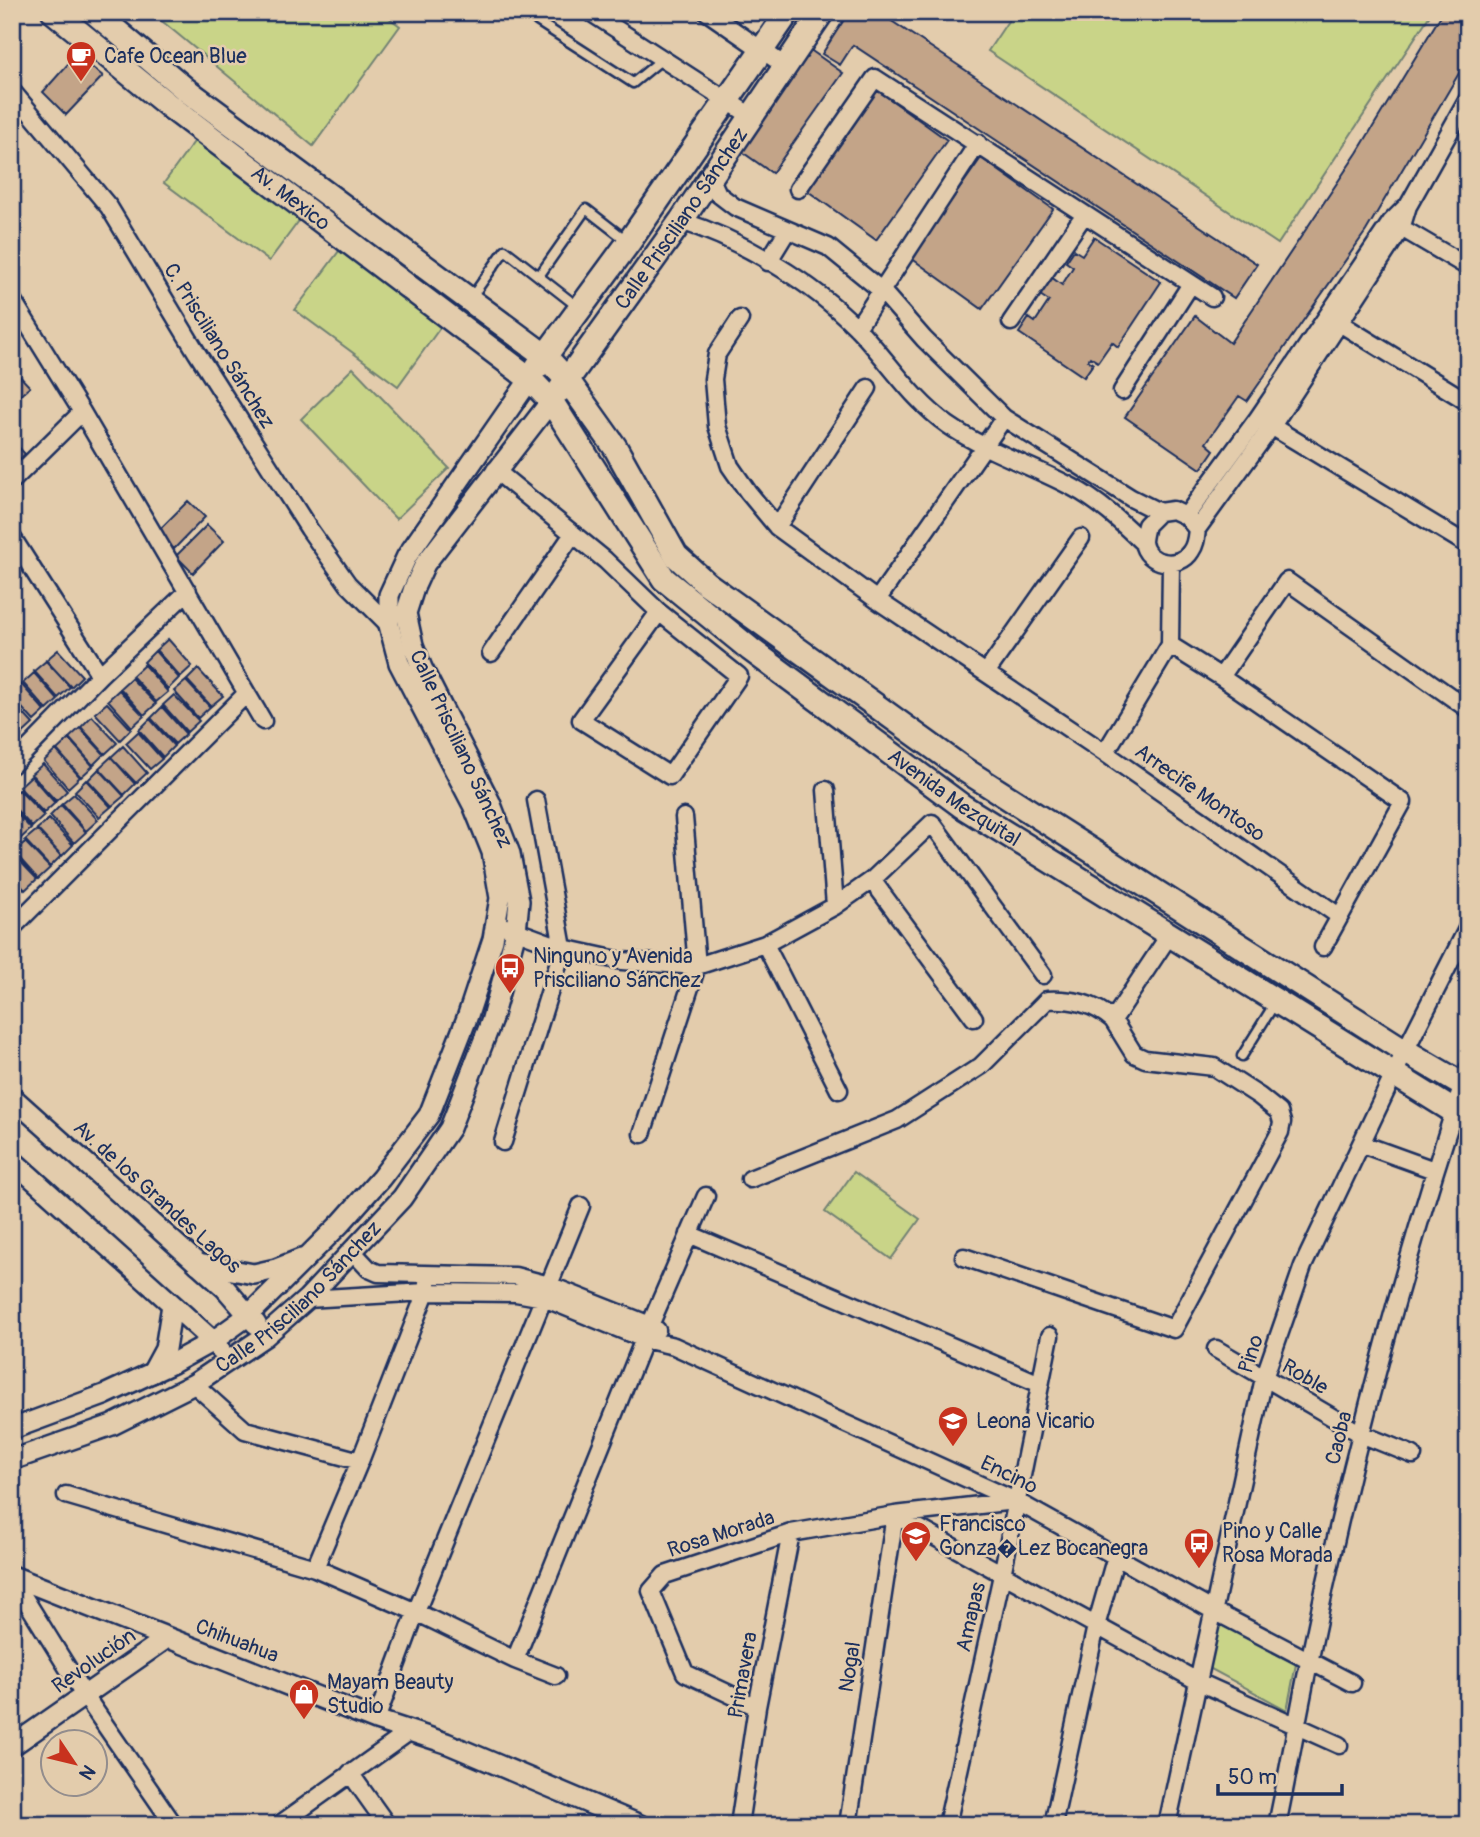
<svg xmlns="http://www.w3.org/2000/svg" width="1480" height="1837" font-family="Pangolin,sans-serif">
  <rect width="100%" height="100%" fill="#e3ccac"/>
  <filter id="ink" filterUnits="userSpaceOnUse"><feTurbulence type="fractalNoise" baseFrequency=".0143" numOctaves="2"/><feDisplacementMap in="SourceGraphic" scale="14" xChannelSelector="R" yChannelSelector="G"/><feConvolveMatrix kernelMatrix="1 2 1 2 8 2 1 2 1" color-interpolation-filters="sRGB"/></filter>
  <g filter="url(#ink)">
    <path fill="#c9d488" stroke="#728273" stroke-width="2" d="M151 12H381L400 26 313 146Z
      M1014 12H1432L1278 244 988 51Z
      M199 135 304 214 269 261 164 183Z
      M345 243 447 318 398 386 295 310Z
      M353 368 449 468 396 519 301 419Z
      M854 1172 920 1219 891 1259 825 1212Z
      M1216 1622 1296 1664 1287 1710 1209 1668Z"/>
    <path fill="#c3a488" stroke="#1b2f5e" stroke-width="2" d="M849 12H878L1257 264 1234 298 853 45 840 65 822 54Z
      M1443 12H1468V58L1366 231 1247 401 1239 396 1206 443 1214 450 1201 469 1125 417 1195 316 1230 343 1357 153Z
      M809 49 843 73 772 173 738 149Z
      M76 55 103 76 66 115 43 92Z
      M876 89 947 140 876 240 805 189Z
      M981 158 1053 209 982 309 911 258Z
      M1094 237 1161 282 1118 347 1112 342 1098 362 1090 357 1088 360 1093 364 1084 377 1019 333 1029 318 1035 322 1049 301 1040 295 1051 277 1062 285 1073 267 1066 262 1074 250 1082 255Z
      M12 368 30 387 18 397 12 391Z
      M12 440 25 454 14 465 12 463Z
      M188 501 205 517 174 549 157 532Z
      M207 525 224 541 193 573 176 556Z
      M168 639 192 666 180 677 156 650Z
      M58 650 82 676 71 687 46 660Z
      M155 651 179 678 168 689 144 662Z
      M46 661 70 687 58 698 34 671Z
      M144 665 168 692 156 702 132 676Z
      M198 669 223 696 211 706 187 680Z
      M34 673 58 700 47 710 23 683Z
      M131 678 156 704 144 715 120 688Z
      M186 681 210 707 198 718 174 691Z
      M21 684 45 711 34 721 12 697V692Z
      M119 690 144 716 132 727 108 700Z
      M174 695 199 721 187 732 163 705Z
      M12 701 33 724 21 735 12 725Z
      M107 703 131 729 120 740 95 713Z
      M162 707 186 734 175 744 151 718Z
      M92 716 117 743 105 754 81 727Z
      M150 719 174 746 163 757 139 730Z
      M80 728 104 754 93 765 69 738Z
      M138 732 162 759 150 769 126 743Z
      M69 739 93 766 81 777 57 750Z
      M123 746 147 773 136 783 111 757Z
      M56 750 80 777 68 788 44 761Z
      M111 757 135 784 124 795 99 768Z
      M43 764 67 791 56 801 31 774Z
      M99 769 124 796 112 806 88 780Z
      M31 776 55 803 44 813 19 787Z
      M86 780 111 807 99 817 75 791Z
      M19 790 44 816 32 827 12 805V796Z
      M74 794 98 820 86 831 62 804Z
      M61 805 86 832 74 843 50 816Z
      M12 808 31 829 20 839 12 831Z
      M49 819 73 845 62 856 37 829Z
      M37 830 61 856 50 867 25 840Z
      M25 842 50 868 38 879 14 852Z
      M12 853 37 879 25 890 12 876Z"/>
    <g fill="none" stroke-linecap="round" stroke-linejoin="round">
      <g stroke="#1b2f5e" stroke-width="13">
        <path id="service" d="M540 12 537 21 633 83 661 60
          M539 276 586 209 626 240
          M471 298 505 250 578 307
          M1242 1056 1275 1003"/>
      </g>
      <g stroke="#1b2f5e" stroke-width="21">
        <path id="minor" d="M590 12 751 116
          M707 12 785 66
          M12 91 109 207 197 353 309 529 348 584 389 625
          M710 177 718 194 735 207 828 247 882 291 924 339 1004 418 1131 498 1159 512 1173 510 1186 516 1197 529C1196 537 1196 544 1191 551 1180 570 1146 565 1143 542 1143 537 1145 530 1146 525L1159 512
          M798 189 875 78 1212 297
          M681 221C742 240 812 282 857 328 888 360 911 399 948 425 987 452 1031 465 1072 487 1099 501 1121 522 1143 543
          M1393 223 1468 267
          M768 262 787 231
          M12 299 82 412 263 721
          M740 319 717 354 713 379 717 426 730 466 748 492 777 527 877 600 1105 753 1339 916
          M1333 319 1468 402
          M1011 322 1084 215
          M857 328 978 143
          M1122 391 1191 284
          M1263 421 1468 545
          M495 470 605 560 659 612 739 676 670 776 581 720 659 612
          M12 481 82 412
          M1186 516 1258 418 1391 222 1406 207
          M777 527 868 388
          M1197 529 1272 426 1401 229 1408 206 1468 99
          M12 537 100 675
          M1171 564 1170 645 1221 677 1403 802 1323 947
          M877 600 1004 418
          M491 653 573 534
          M986 673 1081 538
          M1221 677 1287 581 1468 709
          M1105 753 1170 645
          M12 765 100 675 188 591
          M826 790 835 906
          M872 880 974 1018
          M506 927 563 948 622 961 697 966 765 944 835 906 872 880 932 823 1043 975
          M12 928 246 694
          M765 944 839 1090
          M642 1134 697 966 684 817
          M503 1142 563 948 536 800
          M1362 1144 1434 1170
          M750 1179 897 1120 981 1066 1047 1000C1072 999 1094 1003 1113 1020L1170 934
          M689 1234 1040 1384
          M353 1252 369 1269 378 1273 515 1276 549 1285 650 1325 657 1330
          M964 1257 1174 1329 1280 1132 1282 1122 1279 1112 1259 1096 1214 1067 1145 1059 1134 1054 1113 1020
          M307 1299 426 1292 516 1293 544 1298 644 1339 674 1346 1016 1501 1214 1611 1352 1683
          M1216 1349 1361 1434 1413 1455
          M194 1384 245 1430 360 1461
          M66 1495 315 1568 416 1612 515 1660 644 1339 706 1196
          M895 1515 1199 1682 1339 1745
          M315 1568 360 1461 426 1292 427 1283
          M12 1578 85 1696 174 1825
          M515 1660 556 1676
          M757 1707 685 1673 651 1591 665 1575 791 1533 895 1515 1014 1501
          M376 1720 416 1612 581 1206
          M350 1773 387 1825
          M279 1825 409 1732
          M739 1825 757 1707 791 1533
          M848 1825 895 1515
          M947 1825 1002 1575 1050 1336
          M1053 1825 1096 1626 1116 1556
          M1167 1825 1264 1378 1303 1266 1405 1051 1468 927
          M1277 1825C1289 1769 1298 1714 1310 1658 1350 1459 1404 1261 1468 1069"/>
      </g>
      <g stroke="#1b2f5e" stroke-width="24">
        <g id="tertiary">
          <path d="M12 1097 225 1288 256 1324"/>
          <path d="M12 1160 213 1341 220 1350"/>
          <path d="M198 1264 254 1274 276 1269 301 1259"/>
          <path d="M152 1373 165 1349 172 1305"/>
          <path d="M12 1429 104 1395 173 1363 213 1341 249 1315 341 1223 381 1178 429 1115 467 1018 493 939 500 898 492 852 473 805 399 663 389 625V595L407 556 530 379"/>
          <path id="s1" d="M12 1460 112 1425 194 1384 265 1336 307 1299 402 1198 450 1128 491 1022 516 931 519 901 510 854 490 802 422 668 413 645 406 613 414 588 425 564 551 401"/>
          <path d="M12 1576 376 1720 446 1743 640 1825"/>
          <path d="M12 1746 167 1638"/>
        </g>
      </g>
      <g stroke="#1b2f5e" stroke-width="28">
        <g id="secondary">
          <path id="s2" d="M54 12 168 105 530 379 551 401 664 579 750 649 962 806 1468 1120"/>
          <path d="M94 12 185 89 544 355 568 381 615 447 676 556 706 583 965 770 1405 1051 1468 1088"/>
          <path d="M537 367 629 242 788 12"/>
          <path id="s3" d="M560 390 681 221 822 12"/>
        </g>
      </g>
      <use href="#service" stroke="#e3ccac" stroke-width="8"/>
      <use href="#minor" stroke="#e3ccac" stroke-width="16"/>
      <use href="#tertiary" stroke="#e3ccac" stroke-width="19"/>
      <use href="#secondary" stroke="#e3ccac" stroke-width="23"/>
    </g>
  </g>
  <defs>
    <g id="cafe-pin" transform="scale(1.575)"><path d="M0 17L-7.5 6A9.5 9.5 0 1 1 7.5 6Z" fill="#c8321e" stroke="#e3ccac"/><path d="M-5.5-4.5H6V0H3Q3 3.5 0 3.5H-2.5Q-5.5 3.5-5.5 0ZM3-3.2v2h1.7v-2ZM-6 4.5H4V6H-6Z" fill="#fff"/></g>
    <g id="bus-pin" transform="scale(1.575)"><path d="M0 17L-7.5 6A9.5 9.5 0 1 1 7.5 6Z" fill="#c8321e" stroke="#e3ccac"/><path d="M-5-6H5V4H4V6H2V4H-2V6H-4V4H-5ZM-3.5-4V0h7V-4ZM-3.5 1.2v1.5H-2V1.2ZM2 1.2v1.5H3.5V1.2Z" fill="#fff"/></g>
    <g id="school-pin" transform="scale(1.575)"><path d="M0 17L-7.5 6A9.5 9.5 0 1 1 7.5 6Z" fill="#c8321e" stroke="#e3ccac"/><path d="M0-5L7-2L0 1L-7-2ZM-4 1L0 2.5L4 1V4Q0 6-4 4Z" fill="#fff"/></g>
    <g id="shop-pin" transform="scale(1.575)"><path d="M0 17L-7.5 6A9.5 9.5 0 1 1 7.5 6Z" fill="#c8321e" stroke="#e3ccac"/><path d="M-5-2.5h2.3a2.7 3.5 0 0 1 5.4 0H5L5.5 6h-11ZM-1.5-2.5h3a1.5 2.3 0 0 0-3 0Z" fill="#fff"/></g>
  </defs>
  <g fill-rule="evenodd">
    <use href="#cafe-pin" x="81" y="56"/>
    <use href="#bus-pin" x="510" y="968"/>
    <use href="#school-pin" x="953" y="1421"/>
    <use href="#school-pin" x="916" y="1536"/>
    <use href="#bus-pin" x="1199" y="1543"/>
    <use href="#shop-pin" x="304" y="1694"/>
  </g>
  <g text-anchor="middle" dominant-baseline="central" stroke-width="5" stroke-linejoin="round" paint-order="stroke">
    <g font-size="21" fill="#1b2f5e" stroke="#e3ccac" text-anchor="start">
      <text x="104" y="56">Cafe Ocean Blue</text>
      <text x="533" y="956">Ninguno y Avenida<tspan x="533" dy="24">Prisciliano Sánchez</tspan></text>
      <text x="976" y="1421">Leona Vicario</text>
      <text x="939" y="1524">Francisco<tspan x="939" dy="24">Gonza�Lez Bocanegra</tspan></text>
      <text x="1222" y="1531">Pino y Calle<tspan x="1222" dy="24">Rosa Morada</tspan></text>
      <text x="327" y="1682">Mayam Beauty<tspan x="327" dy="24">Studio</tspan></text>
    </g>
    <g font-size="21" fill="#1b2f5e" stroke="#e3ccac">
      <text stroke="none"><textPath href="#s2" startOffset="301">Av. Mexico</textPath></text>
      <text stroke="none"><textPath href="#s3" startOffset="210">Calle Prisciliano Sánchez</textPath></text>
      <text transform="translate(219 346) rotate(58)">C. Prisciliano Sánchez</text>
      <text transform="translate(461 749) rotate(65)">Calle Prisciliano Sánchez</text>
      <text transform="translate(1200 793) rotate(35)">Arrecife Montoso</text>
      <text stroke="none"><textPath href="#s2" startOffset="1206">Avenida Mezquital</textPath></text>
      <text transform="translate(157 1197) rotate(42)">Av. de los Grandes Lagos</text>
      <text stroke="none"><textPath href="#s1" startOffset="334">Calle Prisciliano Sánchez</textPath></text>
      <text transform="translate(1251 1354) rotate(-72)">Pino</text>
      <text transform="translate(1305 1377) rotate(30)">Roble</text>
      <text transform="translate(1339 1438) rotate(-76)">Caoba</text>
      <text transform="translate(1009 1475) rotate(26)">Encino</text>
      <text transform="translate(721 1534) rotate(-18)">Rosa Morada</text>
      <text transform="translate(971 1617) rotate(-77)">Amapas</text>
      <text transform="translate(237 1641) rotate(21)">Chihuahua</text>
      <text transform="translate(94 1661) rotate(-35)">Revolución</text>
      <text transform="translate(850 1667) rotate(-81)">Nogal</text>
      <text transform="translate(743 1675) rotate(-80)">Primavera</text>
    </g>
  </g>
  <rect width="1480" height="1837" fill="none" stroke="#e3ccac" stroke-width="42"/>
  <rect x="21" y="21" width="1438" height="1795" fill="none" stroke="#1b2f5e" stroke-width="2.5" filter="url(#ink)"/>
  <g transform="translate(74 1763) rotate(125)"><circle r="33" fill="#e3ccac" stroke="#938d8d" stroke-width="2"/>
  <path d="M0-5L12 26L0 18L-12 26Z" fill="#c8321e"/>
  <text y="-10" font-size="19" font-weight="bold" text-anchor="middle" fill="#1b2f5e">N</text>
  </g>
  <path d="M1218 1784v10h124v-10" fill="none" stroke="#1b2f5e" stroke-width="3.5"/>
  <text x="1228" y="1784" font-size="21" fill="#1b2f5e" stroke="#e3ccac" stroke-width="5" paint-order="stroke">50 m</text>
</svg>
